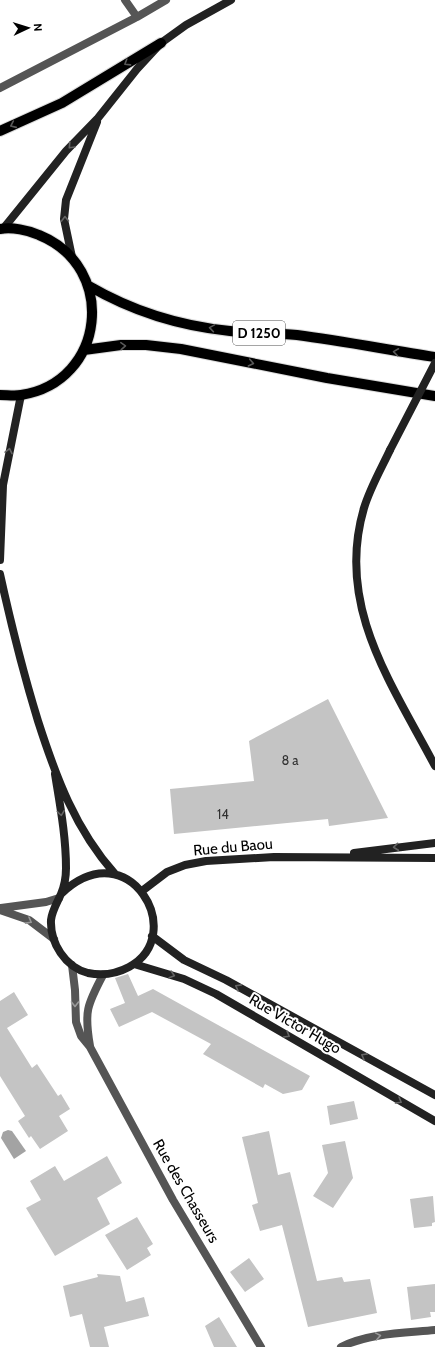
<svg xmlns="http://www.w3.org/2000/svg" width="435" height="1347" font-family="Cabin,sans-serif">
  <rect width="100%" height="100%" fill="#fff"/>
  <path fill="#a3a3a3" d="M8 1130 12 1131 26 1151 14 1159 1 1138 3 1132Z"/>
  <path fill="#c4c4c4" d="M328 699 388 818 329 826 328 819 174 834 170 789 254 781 249 741Z
    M128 974 138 996 153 989 310 1076 302 1090 283 1094 265 1084 263 1088 203 1054 211 1044 152 1012 119 1027 110 1009 125 1003 115 978Z
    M14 992 28 1015 7 1028 32 1068 37 1064 58 1096 61 1094 70 1109 59 1116 68 1131 40 1149 31 1136 29 1138 18 1121 25 1116 0 1076V1001Z
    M354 1101 358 1119 330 1125 327 1106Z
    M269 1131 278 1175 290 1172 317 1281 342 1277 344 1282 370 1279 377 1313 308 1327 282 1225 260 1231 252 1205 258 1203 242 1137Z
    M345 1141 353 1178 333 1208 313 1196 328 1173 322 1145Z
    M107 1156 122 1183 97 1198 110 1224 55 1256 26 1208 41 1200 30 1181 55 1166 64 1181Z
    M433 1196 435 1222 432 1223V1226L414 1228 410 1199Z
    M137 1217 153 1244 147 1248 151 1255 127 1270 105 1235Z
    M249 1258 264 1279 245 1292 230 1272Z
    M97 1274 120 1276 126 1302 144 1297 149 1316 104 1327 109 1347H90L82 1314 70 1317 63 1286 98 1277Z
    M435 1284V1312H430L431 1317 411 1320 407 1287Z
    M219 1317 237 1347H214L205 1326Z"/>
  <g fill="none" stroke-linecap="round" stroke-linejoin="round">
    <g stroke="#dbdbdb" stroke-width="12">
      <path id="primary" d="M0 131 62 103 161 43
        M0 229C12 227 28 230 39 235 118 267 106 382 21 395 15 396 7 395 0 395
        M89 286C132 311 180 326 230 331 252 333 275 333 297 335 343 341 389 350 435 357
        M84 350 121 345H146L181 349 327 378 435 396"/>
    </g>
    <path stroke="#555" stroke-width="8" d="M125 0 137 17
      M0 88 137 17 166 0
      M1 908 46 902 59 898
      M0 910 29 920 54 939
      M72 965 75 990 76 1022 81 1036 90 1047 173 1200 261 1347
      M90 1046C84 1012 87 1005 103 975
      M341 1347C369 1333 404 1333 435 1330"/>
    <path stroke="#222" stroke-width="8" d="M3 229 66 151 98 118 137 69 161 43 186 25 231 0
      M72 257 64 219 66 200 97 122
      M390 450C381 469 370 488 364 508 335 606 392 684 435 766
      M0 560 3 485 21 395
      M0 574C11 624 23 672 38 721 56 777 75 829 115 874
      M55 774C60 805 66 836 66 868 66 876 64 887 61 894 57 903 52 911 51 920 50 943 65 967 88 973 103 976 116 974 129 967 189 935 129 830 62 893
      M354 853 435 843
      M142 891 167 872 185 865 206 861 274 857 435 858
      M152 936 184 960 226 980 435 1095
      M134 964 184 979 216 994 435 1121"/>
    <use href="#primary" stroke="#000" stroke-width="10"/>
    <path stroke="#222" stroke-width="8" d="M390 450 435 363"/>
  </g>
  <defs><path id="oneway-chevron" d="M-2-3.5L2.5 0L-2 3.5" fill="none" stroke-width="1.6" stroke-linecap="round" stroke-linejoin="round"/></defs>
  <g stroke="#595959">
    <use href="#oneway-chevron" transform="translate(127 63) rotate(148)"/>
    <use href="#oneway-chevron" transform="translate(13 125) rotate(156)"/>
    <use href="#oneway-chevron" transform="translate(212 328) rotate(-171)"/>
    <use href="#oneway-chevron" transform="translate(123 346) rotate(-3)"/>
    <use href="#oneway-chevron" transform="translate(396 352) rotate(-172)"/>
    <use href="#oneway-chevron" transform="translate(251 363) rotate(12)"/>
  </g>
  <g stroke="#646464">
    <use href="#oneway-chevron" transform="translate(71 146) rotate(133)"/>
    <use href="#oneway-chevron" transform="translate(65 219) rotate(-91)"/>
    <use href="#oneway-chevron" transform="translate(9 451) rotate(-78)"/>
    <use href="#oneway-chevron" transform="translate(61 813) rotate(82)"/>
    <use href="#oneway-chevron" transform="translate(396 847) rotate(174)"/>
    <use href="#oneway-chevron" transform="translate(172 975) rotate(16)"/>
    <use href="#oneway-chevron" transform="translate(238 987) rotate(-152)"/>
    <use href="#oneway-chevron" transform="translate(287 1035) rotate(30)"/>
    <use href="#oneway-chevron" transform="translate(364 1056) rotate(-151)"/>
    <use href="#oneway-chevron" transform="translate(399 1101) rotate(30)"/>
  </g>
  <g stroke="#999">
    <use href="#oneway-chevron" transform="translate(29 921) rotate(29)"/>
    <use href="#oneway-chevron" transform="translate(75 1004) rotate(90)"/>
    <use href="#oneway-chevron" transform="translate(378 1336) rotate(-10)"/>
  </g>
  <g text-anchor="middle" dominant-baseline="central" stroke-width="4" stroke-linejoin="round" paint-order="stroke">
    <g font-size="13" fill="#313131">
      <text x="290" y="760">8 a</text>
      <text x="223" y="814">14</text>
    </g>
    <rect fill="#fff" stroke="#4c4c4c" stroke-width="1" x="233" y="321" width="52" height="24" rx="3"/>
    <g font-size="14" font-weight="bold" fill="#000">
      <text x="259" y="333">D 1250</text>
    </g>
    <g font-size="15" fill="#000" stroke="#fff">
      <text transform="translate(233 847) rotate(-5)">Rue du Baou</text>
      <text transform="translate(295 1024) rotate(30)">Rue Victor Hugo</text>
      <text transform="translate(186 1191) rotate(60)">Rue des Chasseurs</text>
    </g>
  </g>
  <g transform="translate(28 28) rotate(86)" stroke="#ffffff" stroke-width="3" paint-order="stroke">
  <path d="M0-3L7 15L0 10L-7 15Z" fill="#000000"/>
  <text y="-6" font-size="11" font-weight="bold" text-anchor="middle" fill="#000000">N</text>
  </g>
</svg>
